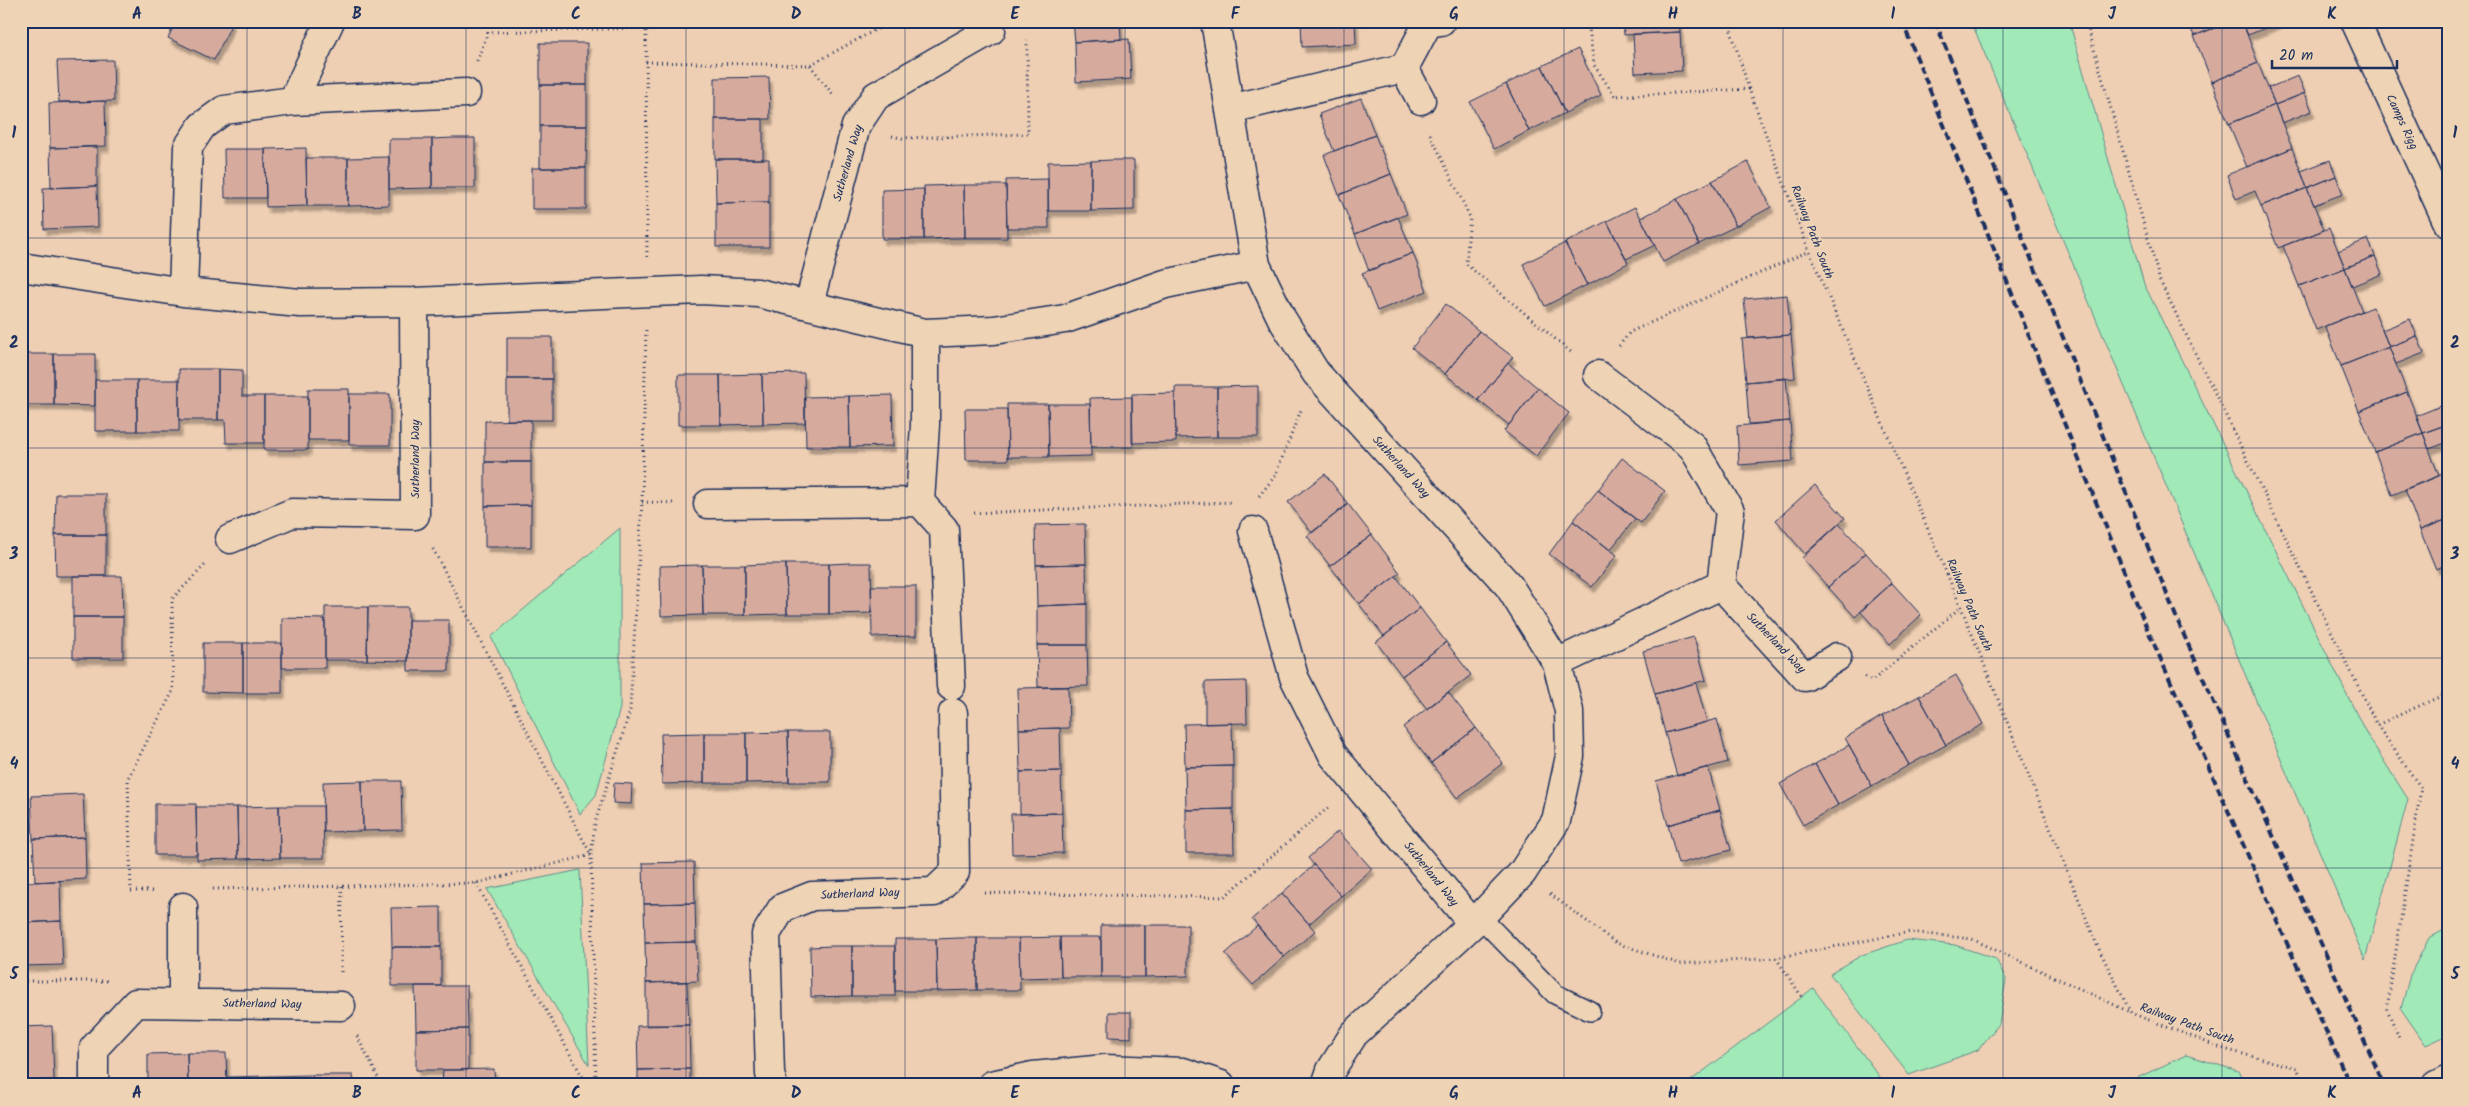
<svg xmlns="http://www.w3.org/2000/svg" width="2469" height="1106" font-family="Kalam,sans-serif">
  <defs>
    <filter id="shadow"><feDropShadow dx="3" dy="5.5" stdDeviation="1" flood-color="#0004"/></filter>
  </defs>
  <rect width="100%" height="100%" fill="#efcfb3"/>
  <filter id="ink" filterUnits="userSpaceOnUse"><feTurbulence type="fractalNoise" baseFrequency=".02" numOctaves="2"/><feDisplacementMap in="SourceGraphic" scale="10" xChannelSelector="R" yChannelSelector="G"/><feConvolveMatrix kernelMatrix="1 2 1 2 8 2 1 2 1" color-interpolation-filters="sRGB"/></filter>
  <g filter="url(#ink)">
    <path fill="#a1e9b7" stroke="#5e8c8a" d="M1971 21H2069L2144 284 2366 733 2408 799 2365 960Z
      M620 528V708L596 795 580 814 491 637Z
      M580 870 589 1065 487 889Z
      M2448 928V1035L2426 1045 2401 1009 2410 975 2429 938Z
      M1907 940 1955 945 1996 959 2006 979 1999 1024 1978 1050 1909 1075 1830 974 1862 955Z
      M1813 988 1886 1085H1685L1802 997Z
      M2186 1055 2238 1071 2247 1085H2122Z"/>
    <path fill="#d6ab9e" stroke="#1b2f5e" filter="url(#shadow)" d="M176 21H228L232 23 214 60 168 38Z
      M1073 21H1120L1121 39 1075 42Z
      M1301 21H1355L1356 44 1302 47Z
      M1623 21H1679L1680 32 1624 35Z
      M2188 21H2232L2194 36Z
      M2232 21H2242L2258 63 2212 82 2194 36Z
      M2242 21H2278V23L2248 35Z
      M1680 32 1682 71 1635 73 1633 34Z
      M1129 39 1131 79 1076 82 1075 42Z
      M540 43H587V85H540Z
      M1578 49 1601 95 1565 113 1542 66Z
      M113 60 114 101 59 102 57 61Z
      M2258 63 2275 105 2229 124 2212 82Z
      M1542 66 1565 113 1529 131 1506 84Z
      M2298 76 2305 93 2275 105 2268 88Z
      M769 77 770 119H715V78Z
      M1506 84 1529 131 1494 149 1470 102Z
      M540 85H587V126H540Z
      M2305 93 2312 111 2282 123 2275 105Z
      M1361 98 1375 135 1334 151 1319 114Z
      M105 101 106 146 50 148 49 103Z
      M2275 105 2292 148 2247 167 2229 124Z
      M715 119H763V159H715Z
      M540 126H587L586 168H540Z
      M1375 135 1391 174 1339 195 1324 155Z
      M453 138H475V188H432V139Z
      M389 139H432V188L389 189Z
      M97 147V186L51 188 50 148Z
      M306 148 307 206 266 207 265 149Z
      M2292 148 2307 188 2261 206 2255 191 2236 199 2227 175Z
      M224 149H265L266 198H225Z
      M389 157V205L348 206V158Z
      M306 158H348V206H307Z
      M715 159H769V202L716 203Z
      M1112 160H1134V210L1091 211V161Z
      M2330 160 2336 176 2307 188 2301 171Z
      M1091 161V211H1048V162Z
      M1748 162 1771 207 1736 226 1712 181Z
      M532 168H586V209H532Z
      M1391 174 1407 214 1355 234 1339 195Z
      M2336 176 2343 194 2314 205 2307 188Z
      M1048 179 1049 228H1007L1006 180Z
      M1712 181 1736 226 1699 244 1677 199Z
      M964 185 965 238 924 239V186Z
      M964 185H1006L1007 238H965Z
      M97 186 98 227 44 229 43 188Z
      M2307 188 2324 230 2278 248 2261 206Z
      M924 189V239H882V190Z
      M1677 199 1699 244 1663 262 1641 218Z
      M769 202V247H716V203Z
      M1635 207 1655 245 1626 259 1607 221Z
      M1398 217 1413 253 1369 271 1355 234Z
      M1607 221 1628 263 1587 285 1565 243Z
      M2329 228 2345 268 2299 286 2283 246Z
      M2368 239 2375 256 2345 268 2338 251Z
      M1565 243 1587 285 1545 306 1523 264Z
      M1413 253 1427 291 1377 311 1362 273Z
      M2375 256 2382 274 2352 286 2345 268Z
      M2345 268 2362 311 2316 330 2299 286Z
      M1787 295 1791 335 1748 338 1744 299Z
      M1446 304 1479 331 1445 374 1412 348Z
      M2373 307 2389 347 2341 366 2325 326Z
      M2410 319 2417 336 2389 347 2382 330Z
      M1479 331 1513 357 1478 400 1445 374Z
      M1791 335 1795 378 1746 382 1742 339Z
      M2417 336 2424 353 2396 364 2389 347Z
      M507 337H552V379H507Z
      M2389 347 2407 392 2359 411 2341 366Z
      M21 354H54V405H21Z
      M54 354H95V406L54 405Z
      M1508 363 1538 388 1509 425 1478 400Z
      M179 369H218V420H179Z
      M218 369 242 370V396H264V443H226L225 420H218Z
      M804 373 805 423 763 424 762 374Z
      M762 374 763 424 721 425 720 375Z
      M678 375H720L721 425H678Z
      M1786 378 1790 421 1749 424 1746 382Z
      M507 379H552V420H507Z
      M95 380H137V431H95Z
      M137 380H179V431H137Z
      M1258 386V437H1217V387Z
      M1175 387H1217V437L1176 438Z
      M1538 388 1569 413 1536 456 1504 431Z
      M308 389H349V440H308Z
      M2407 392 2423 433 2375 452 2359 411Z
      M1175 393 1176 442 1132 443V394Z
      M349 394H390V445H349Z
      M892 395 893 446 850 447 849 396Z
      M264 396H308V450H264Z
      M849 396 850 447H806L805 397Z
      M1132 397 1133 447H1091L1090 398Z
      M2448 403V424L2423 433 2416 416Z
      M1007 404H1048L1049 457H1008Z
      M1048 404H1090L1091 456 1049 457Z
      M965 409H1007L1008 460H966Z
      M531 420V462H485V421Z
      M1790 421 1793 461 1739 465 1737 426Z
      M2448 424V442L2429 449 2423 433Z
      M2423 433 2439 476 2392 495 2375 452Z
      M1622 458 1665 491 1641 523 1598 490Z
      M485 462H531V505L485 506Z
      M2448 472V519L2420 530 2405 489Z
      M1325 474 1348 504 1312 533 1288 502Z
      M1815 485 1845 518 1805 554 1776 520Z
      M1598 490 1635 519 1610 550 1573 521Z
      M56 494H106V535H55Z
      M1348 504 1372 535 1330 566 1307 536Z
      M531 505V547H485V506Z
      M2448 519V564L2436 569 2420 530Z
      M1573 521 1617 555 1592 587 1549 554Z
      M1085 524 1086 564 1036 565 1035 525Z
      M1839 524 1866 553 1828 587 1802 558Z
      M55 535H106V576H56Z
      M1372 535 1400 573 1359 604 1330 566Z
      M1866 553 1892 583 1855 617 1828 587Z
      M849 563H871L872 613 829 614V564Z
      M766 564H786L787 614 745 615V565Z
      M786 564H829V614H787Z
      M1086 564 1087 604 1037 606 1036 565Z
      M702 565 703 615 661 616 660 566Z
      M702 565H745V615H703Z
      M73 576H122L123 617H73Z
      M1396 576 1420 608 1384 636 1359 604Z
      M1892 583 1921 615 1890 644 1860 611Z
      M871 586H916V636L872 637Z
      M1087 604V645H1037V606Z
      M325 607H368L367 660H325Z
      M368 607H408V661L367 660Z
      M1420 608 1446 642 1402 676 1376 642Z
      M73 617H123V658H73Z
      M282 618 325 619V668H282Z
      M408 620H449V671H408Z
      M1694 637 1706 680 1655 694 1643 651Z
      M1446 642 1471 675 1427 709 1402 676Z
      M203 643H243V693L203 692Z
      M243 643H282V693H243Z
      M1037 645H1087L1088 686 1038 687Z
      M1956 675 1983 724 1946 745 1919 696Z
      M1246 681 1247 723 1205 724V682Z
      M1696 683 1707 722 1665 733 1655 694Z
      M1068 687 1069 728 1019 729 1018 688Z
      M1448 692 1476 728 1431 763 1403 727Z
      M1919 696 1946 745 1909 765 1882 716Z
      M1882 716 1909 765 1872 786 1845 738Z
      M1717 719 1728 762 1677 776 1665 733Z
      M1232 723 1233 766 1185 767 1184 724Z
      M1060 728 1061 771 1020 772 1019 729Z
      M1476 728 1503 763 1457 798 1431 763Z
      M788 732 789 782 746 783V733Z
      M788 732H830V782H789Z
      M704 733V783L662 784 661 734Z
      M704 733H746V783H704Z
      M1849 745 1872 786 1838 805 1815 764Z
      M1815 764 1838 805 1803 825 1780 784Z
      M1233 766V809L1186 810 1185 767Z
      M1708 767 1720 810 1668 825 1656 781Z
      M1061 771 1062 813 1020 814V772Z
      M362 781 363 831 324 832 323 782Z
      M362 781H401L402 830 363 831Z
      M614 783 632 784 631 804 613 803Z
      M83 794 85 837 33 839 31 796Z
      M155 804H196L197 855H155Z
      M279 806 280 858 238 859 237 807Z
      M279 806H323L324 858H280Z
      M196 807H237L238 859 197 860Z
      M1233 809 1234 853H1186V810Z
      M1720 810 1731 850 1678 864 1668 825Z
      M1062 813 1063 853 1012 854 1011 814Z
      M1338 831 1372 869 1341 896 1308 858Z
      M85 837 86 879 35 882 33 839Z
      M694 862 695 903 644 904 643 863Z
      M1314 865 1341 896 1309 924 1282 893Z
      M60 881 61 921 21 923V882Z
      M1282 893 1315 931 1284 957 1252 919Z
      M695 903 696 942 645 943 644 904Z
      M441 907V947H392L391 908Z
      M61 921 63 965 21 966V923Z
      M1101 925H1145V977H1101Z
      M1145 925H1188V976L1145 977Z
      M1257 926 1284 957 1253 985 1225 954Z
      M1060 937H1101V977H1061Z
      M1060 937 1061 977 1020 978 1019 938Z
      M959 938H977V990L937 991 936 939Z
      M977 938H1019L1020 990H977Z
      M895 939H936L937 991H895Z
      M696 942 698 981 646 983 645 943Z
      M832 946H852V996L811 997 810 947Z
      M852 946H895V996H852Z
      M392 947H441V986H392Z
      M687 982 689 1025H646V983Z
      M415 986H467L468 1029 416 1030Z
      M1109 1012H1131V1038L1109 1037Z
      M689 1025 690 1069 638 1070 637 1026Z
      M52 1026 54 1080 21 1081V1027Z
      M468 1029V1070H416V1030Z
      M187 1053 188 1085H148V1054Z
      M187 1053H226L227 1085H188Z
      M494 1069 495 1085H442L443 1070Z
      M690 1069V1085H638V1070Z
      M312 1075 313 1085H270V1076Z
      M312 1075H353L354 1085H313Z
      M270 1076V1085H227V1077Z"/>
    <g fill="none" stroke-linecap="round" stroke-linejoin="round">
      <g stroke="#1b2f5e" stroke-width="22">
        <path id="lane" d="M1480 917 1555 994 1590 1011"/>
      </g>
      <g stroke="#1b2f5e" stroke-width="31">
        <path id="street" d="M1215 21 1256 265 1282 319 1316 373 1509 586 1557 663 1569 711 1570 756 1556 821 1522 873 1480 917 1354 1034 1331 1070 1326 1085
          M2355 21 2448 223
          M1404 68 1421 100
          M293 101 466 93
          M1230 109 1404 68 1428 23 1441 21
          M21 267 183 292 300 303 414 302 701 290 758 293 925 333 994 330 1065 319 1165 284 1256 265
          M183 292 188 147 202 126 224 110 293 101 330 21
          M809 304 856 126 876 96 991 30
          M925 333V425L920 502 944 529 951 686
          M1598 375 1692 446 1730 511 1721 585 1805 677 1837 657
          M708 504 920 502
          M1253 531 1294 677 1333 755 1472 923
          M230 539 292 513 415 515 414 302
          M1557 663 1721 585
          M183 1002V907
          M94 1085V1048L136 1003 341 1006
          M773 1085 770 1074 766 934 782 908 812 896 934 892 955 872 953 713
          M992 1085 1033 1076 1105 1069 1183 1072 1221 1085"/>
      </g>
      <g stroke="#1b2f5e" stroke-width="31">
        <path id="secondary" d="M2436 1085 2448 1079"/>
      </g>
      <path stroke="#1b2f5e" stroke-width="3" stroke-dasharray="1 4" stroke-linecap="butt" d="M646 21 647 258
        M1588 21 1594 65 1615 96 1749 89
        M1728 21 1749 89 1809 251 1961 607 2097 945 2131 1013 2224 1049 2297 1068 2305 1085
        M2086 21 2160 281 2377 725 2448 693
        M477 61 488 32 646 28
        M646 62 810 65 892 21
        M810 65 834 96
        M1430 134 1470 217 1466 264 1572 353
        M892 136 902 138 1028 134 1027 40
        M1619 346 1630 332 1809 251
        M1259 496 1275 476 1301 410
        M642 502 674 503
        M974 513 1233 502
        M1865 677 1872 681 1961 607
        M2377 725 2421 788 2387 1009 2400 1040
        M476 883 587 1085
        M213 889 476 883 591 855 432 547
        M152 891H131L128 778 173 691 172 599 205 565
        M985 893 1224 897 1330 806
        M1550 894 1616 943 1680 964 1776 958 1910 932 1972 939 2130 1012
        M1776 958 1802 997
        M341 972 342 885
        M21 981H108
        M357 1036 382 1085
        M596 1085 591 855 595 823 630 711 642 502 646 329"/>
      <use href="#lane" stroke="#eed3b5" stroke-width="19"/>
      <use href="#street" stroke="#eed3b5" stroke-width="28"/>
      <use href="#secondary" stroke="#eed3b5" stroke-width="28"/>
      <path stroke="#1b2f5e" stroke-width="4" stroke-dasharray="8 4" stroke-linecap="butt" d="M1902 21 2146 626 2350 1085
        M1935 21 2179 624 2384 1085"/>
    </g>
  </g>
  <path fill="none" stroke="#1b2f5e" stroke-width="1" stroke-opacity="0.55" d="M247 21V1085M466 21V1085M686 21V1085M905 21V1085M1125 21V1085M1344 21V1085M1564 21V1085M1783 21V1085M2003 21V1085M2222 21V1085M21 238H2448M21 448H2448M21 658H2448M21 868H2448"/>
  <g text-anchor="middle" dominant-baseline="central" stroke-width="4" stroke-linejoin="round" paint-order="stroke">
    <g font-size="12" fill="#1b2f5e" stroke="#eed3b5">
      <text transform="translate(2402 122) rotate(65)">Camps Rigg</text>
      <text transform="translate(848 163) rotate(-74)">Sutherland Way</text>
      <text transform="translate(1812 232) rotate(69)">Railway Path South</text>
      <text transform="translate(415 459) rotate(-90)">Sutherland Way</text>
      <text transform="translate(1401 467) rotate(48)">Sutherland Way</text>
      <text transform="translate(1969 605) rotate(67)">Railway Path South</text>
      <text transform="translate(1776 643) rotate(46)">Sutherland Way</text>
      <text transform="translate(1431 874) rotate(51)">Sutherland Way</text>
      <text transform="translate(860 894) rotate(-2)">Sutherland Way</text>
      <text transform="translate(262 1004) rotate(1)">Sutherland Way</text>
      <text transform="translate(2187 1024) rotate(20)">Railway Path South</text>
    </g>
  </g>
  <rect width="2469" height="1106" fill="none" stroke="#eed3b5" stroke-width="55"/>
  <path d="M2272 60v8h125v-8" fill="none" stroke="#1b2f5e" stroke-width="2.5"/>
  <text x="2279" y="60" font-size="15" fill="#1b2f5e" stroke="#eed3b5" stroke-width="4" paint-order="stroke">20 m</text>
  <rect x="28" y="28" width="2414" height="1050" fill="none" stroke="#1b2f5e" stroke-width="2"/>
  <g font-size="16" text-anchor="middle" font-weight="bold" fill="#1b2f5e">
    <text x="137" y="19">A</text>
    <text x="357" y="19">B</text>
    <text x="576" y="19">C</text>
    <text x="796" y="19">D</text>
    <text x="1015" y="19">E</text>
    <text x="1235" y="19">F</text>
    <text x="1454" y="19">G</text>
    <text x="1673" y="19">H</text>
    <text x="1893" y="19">I</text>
    <text x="2112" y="19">J</text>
    <text x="2332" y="19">K</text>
    <text x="14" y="138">1</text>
    <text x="2455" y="138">1</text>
    <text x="14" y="348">2</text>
    <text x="2455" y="348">2</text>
    <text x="14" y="559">3</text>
    <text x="2455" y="559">3</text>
    <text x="14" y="769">4</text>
    <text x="2455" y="769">4</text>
    <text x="14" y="979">5</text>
    <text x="2455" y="979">5</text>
    <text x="137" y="1098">A</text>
    <text x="357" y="1098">B</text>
    <text x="576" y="1098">C</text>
    <text x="796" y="1098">D</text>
    <text x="1015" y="1098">E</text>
    <text x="1235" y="1098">F</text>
    <text x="1454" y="1098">G</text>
    <text x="1673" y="1098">H</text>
    <text x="1893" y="1098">I</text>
    <text x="2112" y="1098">J</text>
    <text x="2332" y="1098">K</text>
  </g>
</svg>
